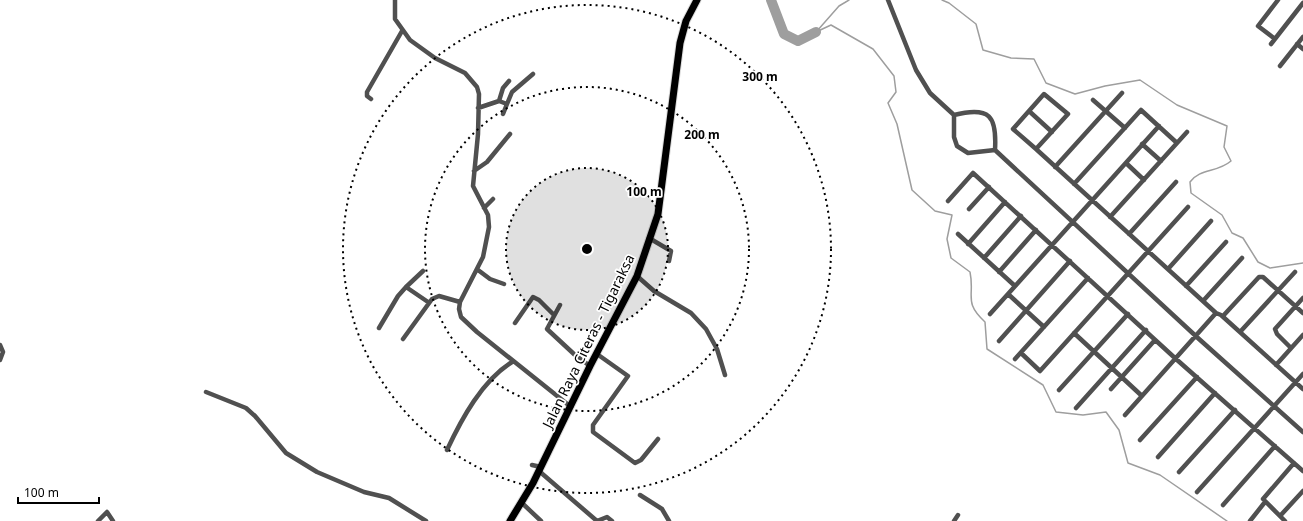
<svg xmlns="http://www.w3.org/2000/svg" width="1303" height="521" font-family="'Noto Sans',sans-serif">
  <rect width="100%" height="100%" fill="#fff"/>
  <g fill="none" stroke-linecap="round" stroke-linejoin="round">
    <path stroke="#9e9e9e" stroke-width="1.5" d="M942 0 949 3 976 24 983 50 1011 58 1034 59 1046 83 1075 94 1105 86 1140 80 1177 105 1227 126 1224 147 1231 161C1217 173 1200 168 1190 182L1191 193 1222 215 1232 233 1243 238 1258 262 1270 268 1303 263
      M817 31 839 6 849 0
      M816 32 831 25 873 49 894 76 896 92 888 103 897 124 912 190 935 211 952 215 947 239 951 258 970 272C975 296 963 302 985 322L987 349 1043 385 1056 412 1083 415 1106 412 1119 430 1128 463 1160 475 1227 521"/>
    <path stroke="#9e9e9e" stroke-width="10" d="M771 0 784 34 798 41 816 32"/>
    <g stroke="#dbdbdb" stroke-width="9">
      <path id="primary" d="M510 521 533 483 590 366 637 276 658 214 680 43 686 21 697 0"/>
    </g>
    <path stroke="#505050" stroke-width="4.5" d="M395 0V19L410 40 435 58 465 73 477 87 479 94 478 134 473 186 488 215 489 227 483 257 460 302 459 309 461 317 477 332 571 407
      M888 0 916 70 930 93 954 115V137L957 146 968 153 995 150 1199 339 1303 432
      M1275 39 1258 26 1278 0
      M1271 44 1303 3
      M1297 44 1303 49
      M1280 66 1303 37
      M371 99 367 96V92L402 31
      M1093 100 1125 128
      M499 101 507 104 512 92 533 74
      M478 108 499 101 503 88 509 81
      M1029 111 1052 132
      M503 114 507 104
      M954 115C990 106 997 116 995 150
      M1142 144 1161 161
      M1036 149 1068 114 1044 94 1013 129 1036 149 1216 313
      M1126 163 1144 180
      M1055 167 1122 93
      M474 171 487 162 510 134
      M1074 184 1141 110 1177 143
      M948 201 973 173 1176 359 1303 471
      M484 208 493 199
      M969 209 989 187
      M1110 217 1187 132
      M958 234 1015 286
      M1129 234 1176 182
      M649 238 671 251 669 261
      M968 244 1005 202
      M984 258 1021 216
      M1168 269 1211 221
      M478 270 490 279 504 284
      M999 272 1036 230
      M637 276 654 291 691 313 706 329 717 349 725 375
      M1186 286 1226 242
      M406 287 423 271
      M1008 294 1044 327
      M1203 301 1242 258
      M560 305 547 329 575 355 590 366
      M990 314 1159 126
      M1223 316 1259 277H1263L1303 313
      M515 323 533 297 539 300 554 315
      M379 328 398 296 406 287 428 302
      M1240 332 1295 272
      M1074 333 1142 396
      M403 339 432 299 439 296 460 302
      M999 341 1070 261
      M0 345 3 352 0 360
      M1291 348 1277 334 1275 329 1303 298
      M1021 353 1040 371 1188 207
      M597 354 628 376 593 425V432L635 463 641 460 658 439
      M1015 359 1088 278
      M1276 365 1303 335
      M1111 389 1155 340
      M1059 390 1128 314
      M206 392 246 408 255 416 286 453 317 472 364 492 389 498 426 521
      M1076 408 1146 330
      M1125 415 1216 313 1221 315 1303 389
      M1140 440 1197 377
      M447 450C462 418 482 381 512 362
      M1158 457 1215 393
      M532 465 541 467
      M539 471 597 521 607 517 612 521
      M1179 472 1235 410
      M1197 492 1303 374
      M640 495 662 509 669 521
      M522 503 541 521
      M1223 505 1275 446
      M1280 516 1303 491
      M98 521 107 512 113 521
      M954 521 958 515
      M1250 521 1265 502
      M1285 521 1263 499 1294 463"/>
    <use href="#primary" stroke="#000" stroke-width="7"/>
  </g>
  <circle cx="587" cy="249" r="81" fill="#000" fill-opacity=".12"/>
  <g fill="none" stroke="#000" stroke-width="2" stroke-dasharray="2 4">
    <circle cx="587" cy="249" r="81"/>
    <circle cx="587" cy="249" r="162"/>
    <circle cx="587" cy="249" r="244"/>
  </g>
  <g text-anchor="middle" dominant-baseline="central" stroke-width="3.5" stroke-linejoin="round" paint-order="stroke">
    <g font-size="14" fill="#000" stroke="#fff">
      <text transform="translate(588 341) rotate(-64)">Jalan Raya Citeras - Tigaraksa</text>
    </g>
  </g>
  <circle cx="587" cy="249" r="6" fill="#000" stroke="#fff" stroke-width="2"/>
  <g font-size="12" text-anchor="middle" font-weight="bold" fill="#000" stroke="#fff" stroke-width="3.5" stroke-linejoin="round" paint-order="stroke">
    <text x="760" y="81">300 m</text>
    <text x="702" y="139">200 m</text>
    <text x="644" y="196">100 m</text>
  </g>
  <path d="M18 497v6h81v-6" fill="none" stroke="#000000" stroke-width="2"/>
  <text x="24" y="497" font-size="12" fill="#000000" stroke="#ffffff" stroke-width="3" paint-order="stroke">100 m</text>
</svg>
